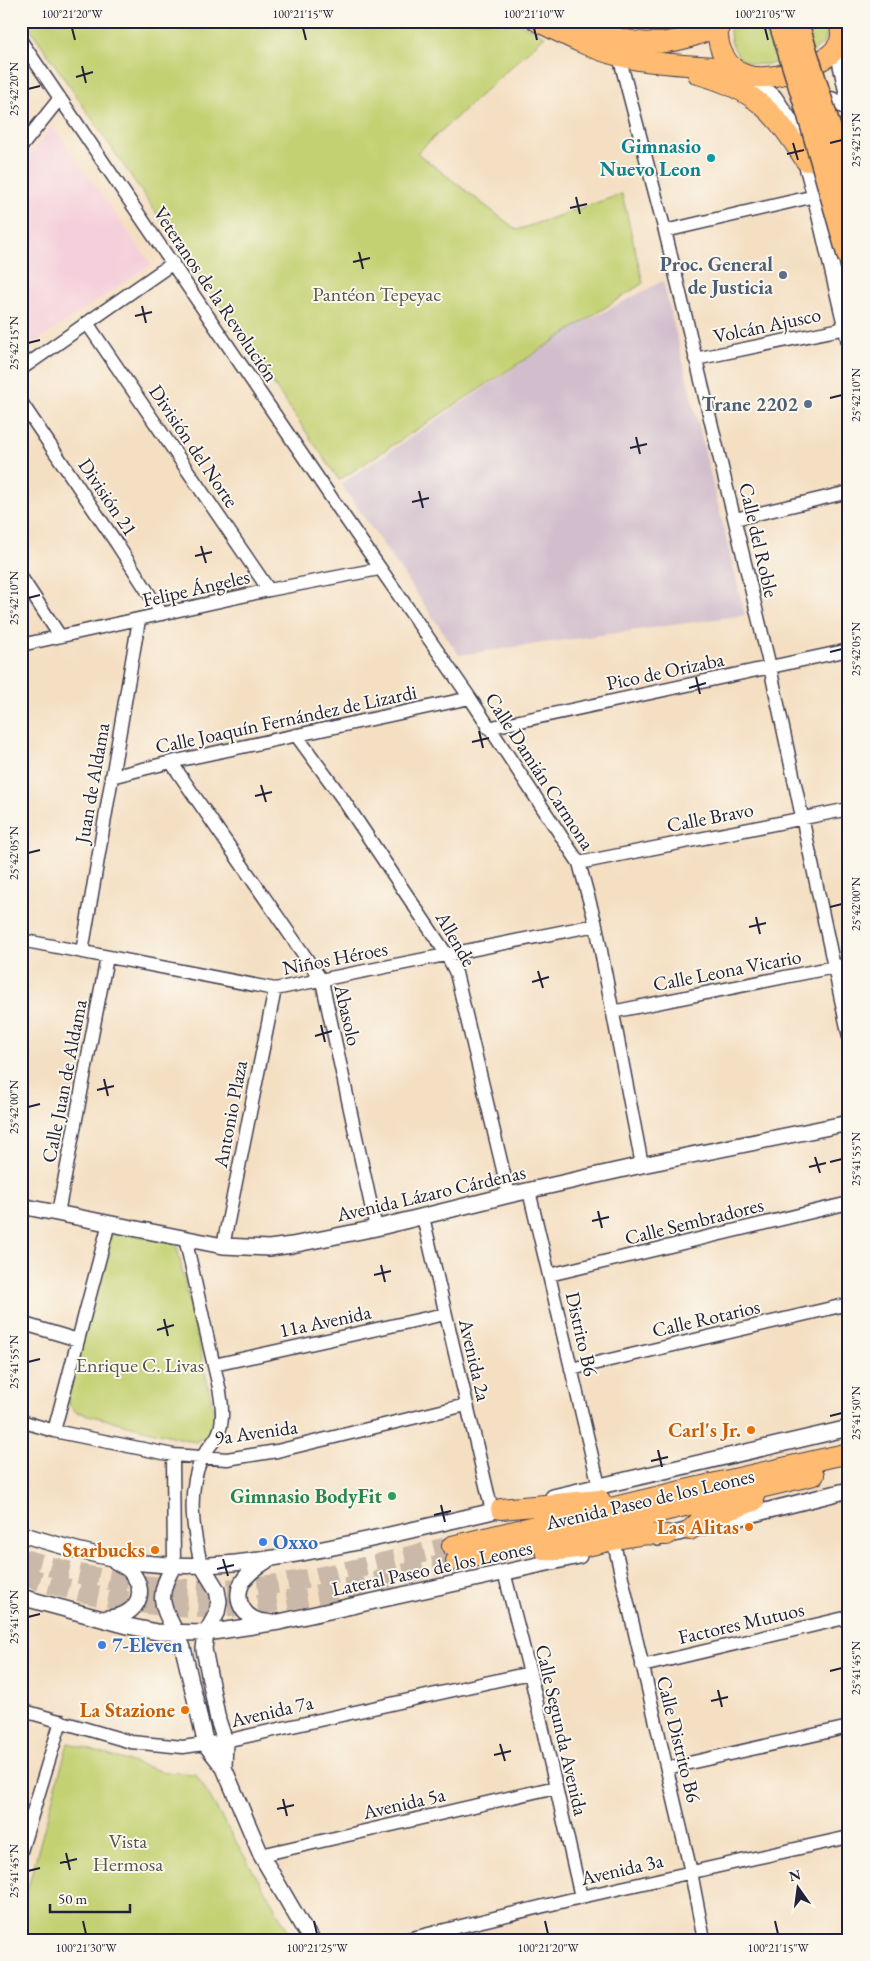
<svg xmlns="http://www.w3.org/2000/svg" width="870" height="1961" font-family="'EB Garamond',serif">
  <rect width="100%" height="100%" fill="#fbf7ec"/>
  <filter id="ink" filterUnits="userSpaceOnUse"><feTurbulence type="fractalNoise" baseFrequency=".02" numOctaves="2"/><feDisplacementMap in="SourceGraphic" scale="10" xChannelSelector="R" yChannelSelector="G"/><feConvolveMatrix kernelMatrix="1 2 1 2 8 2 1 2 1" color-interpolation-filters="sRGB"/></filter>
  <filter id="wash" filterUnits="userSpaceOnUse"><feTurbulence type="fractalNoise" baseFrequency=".0096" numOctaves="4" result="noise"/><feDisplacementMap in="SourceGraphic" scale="20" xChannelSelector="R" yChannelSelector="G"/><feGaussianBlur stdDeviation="1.12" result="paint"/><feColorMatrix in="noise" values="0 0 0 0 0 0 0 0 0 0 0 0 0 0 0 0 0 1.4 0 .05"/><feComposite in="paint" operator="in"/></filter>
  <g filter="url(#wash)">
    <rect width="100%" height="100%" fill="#f4dfc3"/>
    <path fill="#f5cfdb" d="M52 126 151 264 21 352V166Z"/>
    <path fill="#d1bdcc" d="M663 281 745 615 459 655 341 484 575 327Z"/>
    <path fill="#c4d173" stroke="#737a57" d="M25 21H514L545 36 417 153 517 230 622 194 643 283 339 480Z
      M601 21H692L674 32 660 35 620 30Z
      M732 21H826V39C824 42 821 46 818 48 804 59 764 69 747 62 739 59 735 51 732 44 730 37 729 29 732 21Z
      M117 1232 172 1243 177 1247 216 1421 213 1433 195 1442 76 1412 69 1405 67 1395 111 1235Z
      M68 1743 164 1772 196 1774 294 1940H44L21 1934V1912Z"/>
  </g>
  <g filter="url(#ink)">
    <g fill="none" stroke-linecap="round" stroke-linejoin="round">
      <path stroke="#cab9a8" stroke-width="20" stroke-dasharray="20 10" stroke-linecap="butt" d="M21 1558C95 1581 175 1595 252 1587 320 1580 387 1561 452 1546
        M21 1575C78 1593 136 1606 196 1608 279 1610 374 1580 456 1561"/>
      <g stroke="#423e4f" stroke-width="15">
        <path id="minor" d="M21 41 339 509 470 698 579 863 596 925 642 1165
          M619 56 665 231 770 667 849 1037
          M21 147 60 98
          M665 231 815 196
          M87 323 269 590
          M695 359 846 328
          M21 369 173 263
          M21 402 117 544 162 614
          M735 519 849 492
          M21 577 60 636
          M21 645 269 590 379 569
          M488 728 849 650
          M296 735 342 798 447 955 456 973 509 1195
          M171 762 322 981 376 1228
          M111 777 171 762 470 698
          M579 863 849 809
          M21 940 275 989 596 925
          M82 952 139 620
          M612 1012 849 964
          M529 1191 599 1486
          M58 1213 107 957
          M423 1217 492 1511
          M185 1238C194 1276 202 1314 211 1353 215 1372 223 1396 222 1416 221 1441 209 1442 201 1460 187 1492 193 1531 201 1564
          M223 1246 275 989
          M549 1275 849 1203
          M21 1323 78 1340
          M214 1365 445 1314
          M571 1369 849 1304
          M21 1421 54 1431 173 1455 227 1459 277 1451 466 1405
          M54 1431 109 1223
          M173 1455 174 1565
          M615 1548 691 1872 704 1940
          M504 1572 530 1673 581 1897
          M642 1666 849 1617
          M21 1710 131 1742 183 1747 225 1741 530 1673
          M667 1768 849 1727
          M21 1851 61 1721
          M261 1855 556 1787
          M404 1940 581 1897 849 1837"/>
      </g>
      <g stroke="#423e4f" stroke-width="18">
        <path id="tertiary" d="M837 47 849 102
          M749 76 774 97 791 122 799 137 815 196 849 340
          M812 102C827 95 837 100 849 110
          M21 1206 223 1246 269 1248 292 1245 376 1228 509 1195 642 1165 849 1123
          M553 1497 849 1428
          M21 1534C61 1546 101 1558 143 1563 203 1570 264 1561 323 1549 386 1537 449 1521 511 1507
          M658 1538 849 1490
          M266 1561C257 1567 247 1573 242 1583 232 1602 247 1622 267 1622
          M201 1564 217 1590 219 1601 217 1613 206 1633 204 1649 218 1720 225 1741 224 1768
          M174 1565C150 1605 169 1612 183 1648L206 1745 224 1768 261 1855 304 1929 312 1940
          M21 1597 128 1626 157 1632 206 1633 279 1622 579 1556
          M107 1618C133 1618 151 1595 131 1572 127 1567 120 1564 115 1561"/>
      </g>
      <g stroke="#423e4f" stroke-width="22">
        <path id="primary" d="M537 21C563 34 591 49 619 56 657 65 696 65 735 69
          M569 21C623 44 664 54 719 25
          M720 21C713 43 726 71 749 76 772 81 823 67 837 47 843 39 841 30 839 21
          M698 74C756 90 774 111 806 161
          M501 1509 600 1500
          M690 1530 702 1519 754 1501
          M452 1546 681 1491 849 1453
          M545 1550C586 1553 623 1530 667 1535
          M456 1561 814 1475"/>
      </g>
      <use href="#minor" stroke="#fff" stroke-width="12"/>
      <use href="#tertiary" stroke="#fff" stroke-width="15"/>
      <use href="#primary" stroke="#ffbb71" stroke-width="20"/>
      <g stroke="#423e4f" stroke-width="24" stroke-linecap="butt">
        <path id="trunk-bridge" d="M779 21 808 114 849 259
          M797 21 849 189"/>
      </g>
      <use href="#trunk-bridge" stroke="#ffbb71" stroke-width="21"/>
    </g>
  </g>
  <path fill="none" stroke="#22223b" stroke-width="2" d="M72 28 75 40M303 28 306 40M534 28 537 40M765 28 768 40M82 66 86 83M76 77 93 72M28 89 40 86M793 143 798 160M830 143 842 140M787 154 804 150M576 197 580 214M570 208 587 204M359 252 363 269M353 262 370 258M142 306 146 323M135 316 152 312M28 343 40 340M830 398 842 395M636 437 640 454M630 448 647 444M419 491 423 508M412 502 429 498M201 546 206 563M195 556 212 552M28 598 40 595M830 652 842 649M696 677 700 694M689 688 706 683M479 731 483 748M472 742 489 738M261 785 266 802M255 796 272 792M28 853 40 850M830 907 842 904M756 917 760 934M749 927 766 923M538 971 543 988M532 982 549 977M321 1025 325 1042M315 1036 332 1031M104 1079 108 1096M97 1090 114 1086M28 1107 40 1104M815 1157 820 1173M830 1162 842 1159M809 1167 826 1163M598 1211 602 1228M592 1221 609 1217M381 1265 385 1282M374 1275 391 1271M164 1319 168 1336M157 1330 174 1325M28 1362 40 1359M830 1416 842 1413M658 1450 662 1467M651 1461 668 1457M441 1505 445 1522M434 1515 451 1511M223 1559 228 1576M217 1569 234 1565M28 1617 40 1614M830 1671 842 1668M718 1690 722 1707M711 1701 728 1697M500 1744 505 1761M494 1755 511 1751M283 1799 287 1816M277 1809 294 1805M66 1853 70 1870M60 1863 77 1859M28 1871 40 1868M83 1921 86 1934M314 1921 317 1934M545 1921 548 1934M775 1921 778 1934"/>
  <circle fill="#0f9aa8" stroke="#fbf7ec" stroke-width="2" cx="711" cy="158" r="5"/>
  <g fill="#5c6f8a" stroke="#fbf7ec" stroke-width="2">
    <circle cx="783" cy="275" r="5"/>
    <circle cx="808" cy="404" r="5"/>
  </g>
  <g fill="#e8710a" stroke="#fbf7ec" stroke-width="2">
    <circle cx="751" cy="1430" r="5"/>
    <circle cx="749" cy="1527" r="5"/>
    <circle cx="155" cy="1550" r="5"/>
    <circle cx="185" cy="1710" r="5"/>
  </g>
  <circle fill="#2e9e5b" stroke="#fbf7ec" stroke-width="2" cx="392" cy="1496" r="5"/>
  <g fill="#3f7fe0" stroke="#fbf7ec" stroke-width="2">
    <circle cx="263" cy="1542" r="5"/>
    <circle cx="102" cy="1645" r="5"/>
  </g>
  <g text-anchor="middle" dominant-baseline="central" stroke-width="4" stroke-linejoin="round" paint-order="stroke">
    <g font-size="20" font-weight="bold" fill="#0d838f" stroke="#fbf7ec" text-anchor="end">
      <text x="701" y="146">Gimnasio<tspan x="701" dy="23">Nuevo Leon</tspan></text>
    </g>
    <g font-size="20" font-weight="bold" fill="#4e5e75" stroke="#fbf7ec" text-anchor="end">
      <text x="773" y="264">Proc. General<tspan x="773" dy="23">de Justicia</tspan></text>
      <text x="798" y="404">Trane 2202</text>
    </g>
    <g font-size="20" fill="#22223b" stroke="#fbf7ec">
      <text transform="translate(216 294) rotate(56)">Veteranos de la Revolución</text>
      <text transform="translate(767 325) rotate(-12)">Volcán Ajusco</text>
      <text transform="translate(194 446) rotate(56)">División del Norte</text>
      <text transform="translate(108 497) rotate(56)">División 21</text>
      <text transform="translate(759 540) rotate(77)">Calle del Roble</text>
      <text transform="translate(196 588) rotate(-13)">Felipe Ángeles</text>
      <text transform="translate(665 671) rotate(-12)">Pico de Orizaba</text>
      <text transform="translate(286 719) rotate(-12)">Calle Joaquín Fernández de Lizardi</text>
      <text transform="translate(540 771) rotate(57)">Calle Damián Carmona</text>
      <text transform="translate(92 783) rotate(-80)">Juan de Aldama</text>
      <text transform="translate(710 817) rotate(-11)">Calle Bravo</text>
      <text transform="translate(456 939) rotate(60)">Allende</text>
      <text transform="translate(335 958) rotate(-11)">Niños Héroes</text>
      <text transform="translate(727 970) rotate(-11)">Calle Leona Vicario</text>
      <text transform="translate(348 1015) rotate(77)">Abasolo</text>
      <text transform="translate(64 1081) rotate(-79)">Calle Juan de Aldama</text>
      <text transform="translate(230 1114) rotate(-79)">Antonio Plaza</text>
      <text transform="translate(431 1193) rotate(-13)">Avenida Lázaro Cárdenas</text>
      <text transform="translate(694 1221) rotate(-14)">Calle Sembradores</text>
      <text transform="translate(706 1318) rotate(-13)">Calle Rotarios</text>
      <text transform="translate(325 1321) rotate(-12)">11a Avenida</text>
      <text transform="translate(582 1334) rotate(77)">Distrito B6</text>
      <text transform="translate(475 1360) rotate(77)">Avenida 2a</text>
      <text transform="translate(256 1432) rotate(-8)">9a Avenida</text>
      <text transform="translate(650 1499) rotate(-13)">Avenida Paseo de los Leones</text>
      <text transform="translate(432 1568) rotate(-12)">Lateral Paseo de los Leones</text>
      <text transform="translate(741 1623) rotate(-13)">Factores Mutuos</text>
      <text transform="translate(272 1711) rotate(-13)">Avenida 7a</text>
      <text transform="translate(562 1730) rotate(77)">Calle Segunda Avenida</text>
      <text transform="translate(679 1739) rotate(76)">Calle Distrito B6</text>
      <text transform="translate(404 1803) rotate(-13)">Avenida 5a</text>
      <text transform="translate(622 1869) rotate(-13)">Avenida 3a</text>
    </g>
    <g font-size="20" fill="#53574c" stroke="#fbf7ec">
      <text x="377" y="294">Pantéon Tepeyac</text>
      <text x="140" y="1365">Enrique C. Livas</text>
      <text x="128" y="1841">Vista<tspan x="128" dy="23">Hermosa</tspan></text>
    </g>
    <g font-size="20" font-weight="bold" fill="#c56008" stroke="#fbf7ec" text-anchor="end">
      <text x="741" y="1430">Carl's Jr.</text>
      <text x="739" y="1527">Las Alitas</text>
      <text x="145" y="1550">Starbucks</text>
      <text x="175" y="1710">La Stazione</text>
    </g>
    <g font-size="20" font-weight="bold" fill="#27864d" stroke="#fbf7ec" text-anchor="end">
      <text x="382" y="1496">Gimnasio BodyFit</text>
    </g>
    <g font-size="20" font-weight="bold" fill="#366cbe" stroke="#fbf7ec" text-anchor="start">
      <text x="273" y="1542">Oxxo</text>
      <text x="112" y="1645">7-Eleven</text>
    </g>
  </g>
  <rect width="870" height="1961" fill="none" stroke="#fbf7ec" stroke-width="55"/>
  <g transform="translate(798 1888) rotate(346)" stroke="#fbf7ec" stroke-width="4" paint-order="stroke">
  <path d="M0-4L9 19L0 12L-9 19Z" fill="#22223b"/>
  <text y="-8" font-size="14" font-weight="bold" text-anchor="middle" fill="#22223b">N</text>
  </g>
  <path d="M50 1904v8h80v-8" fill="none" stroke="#22223b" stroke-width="2.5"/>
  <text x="58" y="1904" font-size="15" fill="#22223b" stroke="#fbf7ec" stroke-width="4" paint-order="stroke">50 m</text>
  <rect x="28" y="28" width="814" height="1906" fill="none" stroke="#22223b" stroke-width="2"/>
  <g font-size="12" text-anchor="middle" fill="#22223b">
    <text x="72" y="18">100°21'20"W</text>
    <text x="303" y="18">100°21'15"W</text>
    <text x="534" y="18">100°21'10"W</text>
    <text x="765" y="18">100°21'05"W</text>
    <text transform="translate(14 89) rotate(-90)" y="4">25°42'20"N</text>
    <text transform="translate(856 140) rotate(-90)" y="4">25°42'15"N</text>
    <text transform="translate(14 343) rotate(-90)" y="4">25°42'15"N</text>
    <text transform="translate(856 395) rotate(-90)" y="4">25°42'10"N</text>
    <text transform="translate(14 598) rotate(-90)" y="4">25°42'10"N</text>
    <text transform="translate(856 649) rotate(-90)" y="4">25°42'05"N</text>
    <text transform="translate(14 853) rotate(-90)" y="4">25°42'05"N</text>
    <text transform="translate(856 904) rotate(-90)" y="4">25°42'00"N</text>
    <text transform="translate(14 1107) rotate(-90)" y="4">25°42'00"N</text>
    <text transform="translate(856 1159) rotate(-90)" y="4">25°41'55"N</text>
    <text transform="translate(14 1362) rotate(-90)" y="4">25°41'55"N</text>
    <text transform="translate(856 1413) rotate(-90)" y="4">25°41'50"N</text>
    <text transform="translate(14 1617) rotate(-90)" y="4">25°41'50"N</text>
    <text transform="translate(856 1668) rotate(-90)" y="4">25°41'45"N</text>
    <text transform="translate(14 1871) rotate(-90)" y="4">25°41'45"N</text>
    <text x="86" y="1952">100°21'30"W</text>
    <text x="317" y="1952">100°21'25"W</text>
    <text x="548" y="1952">100°21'20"W</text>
    <text x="778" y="1952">100°21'15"W</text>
  </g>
</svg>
